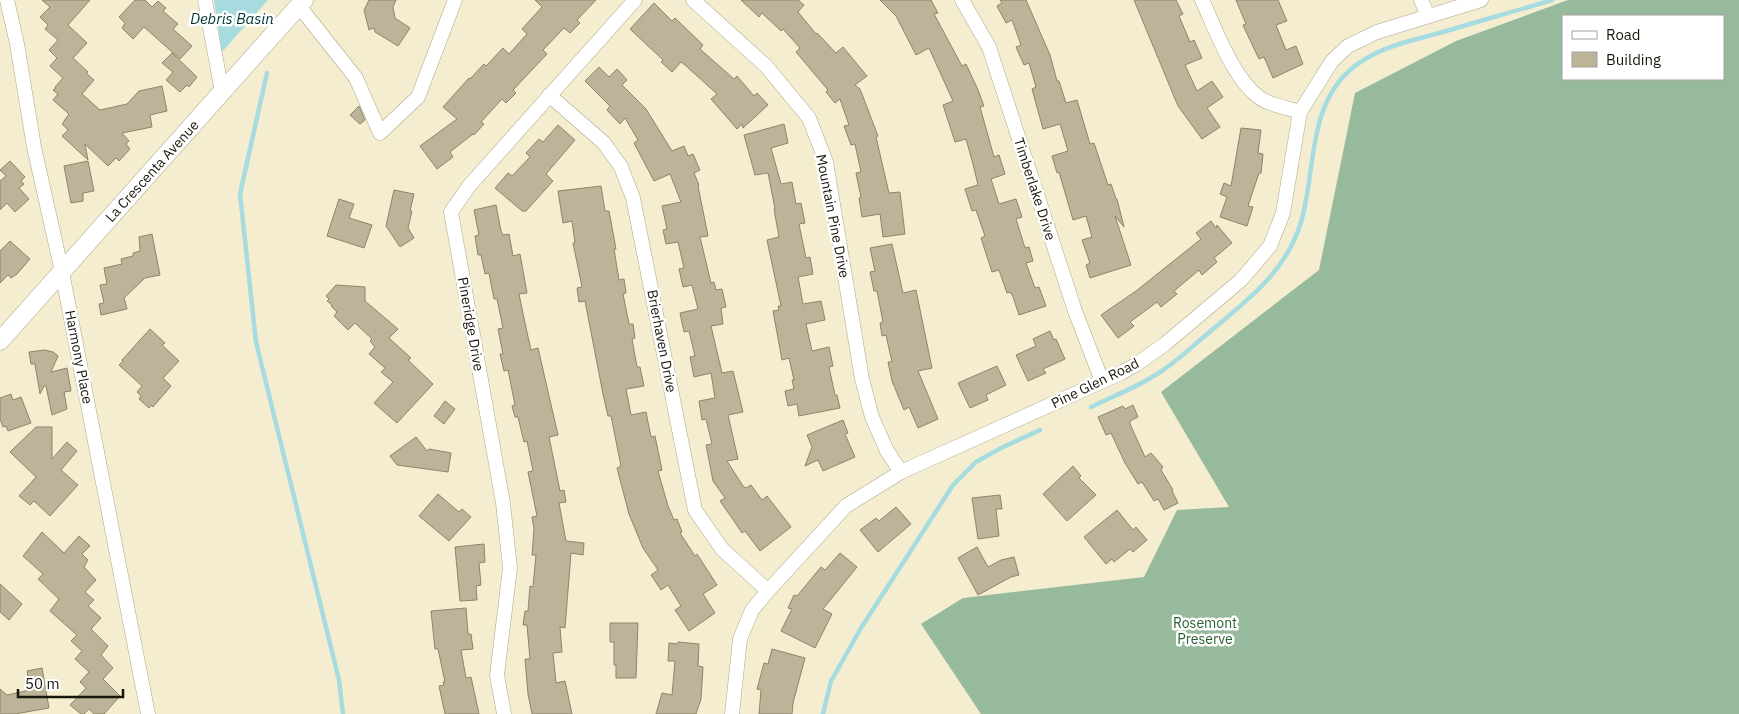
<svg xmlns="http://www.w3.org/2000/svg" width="1739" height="714" font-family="'IBM Plex Sans',sans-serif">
  <rect width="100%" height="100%" fill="#f5edd0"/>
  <path fill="#97ba9d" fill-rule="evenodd" d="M1568 0H1739V714H981L921 624 963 598 1144 577 1177 510 1229 507 1161 392 1319 270 1355 93 1456 41ZM1723 16V79H1563V16Z"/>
  <path fill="#a6dcdf" d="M214 0H268L222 52Z"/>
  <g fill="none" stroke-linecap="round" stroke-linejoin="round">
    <path stroke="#a6dcdf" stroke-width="4.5" d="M267 73 240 194 256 342 339 680 343 714
      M1091 407C1111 397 1133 389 1152 377 1172 366 1188 350 1206 335 1245 302 1286 273 1301 222 1316 172 1307 108 1350 70 1376 47 1411 41 1443 32 1479 21 1516 11 1552 0
      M823 714 831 681 861 628 953 485 976 462 1001 448 1040 430"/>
  </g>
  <path fill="#bcb498" stroke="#8c856a" d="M42 0H90L68 25 87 43 73 58 88 72 86 73 94 80 82 94 100 110 127 104 139 91 162 86 167 111 150 115 152 127 122 133 129 141 126 144 130 149 119 161 116 158 108 166 85 144 88 160 62 136 68 130 62 124 69 114 53 100 58 94 53 90 56 88 55 87 63 78 50 66 57 58 49 50 58 40 45 29 48 25 40 17 50 7Z
    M135 0H145L152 7 158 1 166 8 163 11 178 24 173 29 192 46 180 59 144 27 133 39 122 28 125 23 119 17Z
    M369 0H396L393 7 395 18 410 28 398 46 375 32 374 28 369 30 364 10Z
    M535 0H596L577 20 580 23 570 33 564 28 543 50 547 54 513 90 516 93 506 103 502 99 481 122 484 124 474 135 473 134 450 152 453 157 437 169 420 146 457 119 443 107 469 78 470 79 484 64 486 66 503 48 509 54 527 34 522 29 542 7Z
    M741 0H798L804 5 798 12 816 34 817 33 836 53 843 47 867 76 855 85 860 89 878 136 876 137 889 193 900 192 905 234 883 237 880 214 862 217 859 198 861 197 856 173 861 172 855 144 851 145 844 126 849 125 840 99 835 103 826 92 828 90 796 52 800 48 783 29 781 31 762 13 759 17Z
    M880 0H931L938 13 934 14 962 66 966 64 978 90 984 106 980 107 994 157 999 155 1005 174 991 179 999 204 1016 199 1022 217 1016 219 1025 248 1029 247 1033 261 1026 263 1035 288 1039 287 1046 306 1019 315 1012 294H1011L1010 292 1007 293 999 270 992 272 981 238 985 236 976 210 972 211 965 189 978 185 973 164 966 139 955 142 943 105 953 101 929 48 916 55 896 16Z
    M1000 0H1026L1050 55 1057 81H1059L1066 103 1077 100 1090 144 1094 143 1108 185 1111 184 1116 199H1117L1124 227 1115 216 1131 265 1090 278 1086 265 1090 263 1082 240 1092 237 1086 216 1073 220 1059 172 1057 173 1052 156 1068 151 1060 124 1043 129 1032 89 1036 87 1029 63 1024 65 1016 47 1021 45 1012 20 1006 23 997 6 1002 3Z
    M1134 0H1176L1183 14 1179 16 1190 42 1194 40 1202 58 1185 65 1197 91 1212 81 1223 97 1207 108 1220 127 1202 139 1178 106Z
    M1236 0H1278L1287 21 1276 25 1286 50 1296 46 1303 64 1273 78 1264 57 1259 59 1249 38 1243 25 1246 24Z
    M654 3 672 21 675 18 703 45 700 49 734 79 737 76 754 96 757 93 768 105 743 128 742 124 737 129 711 99 717 94 685 65 681 62 672 72 661 62 663 60 630 29Z
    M172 53 197 77 189 87 187 85 180 92 166 80 173 72 162 63Z
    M599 67 609 77 617 69 627 80 622 85 646 109 672 151 684 146 688 156 693 154 700 170 694 173 699 185 698 186 708 236 700 237 711 283 714 282 716 290 722 289 726 307 721 308 723 324 711 326 722 373 733 371 743 412 728 415 738 459 727 461 743 486 746 488 751 485 762 500 767 496 791 527 760 551 745 531 742 533 734 521 720 501 725 498 713 481 706 445 712 444 706 419 702 420 699 401 715 398 711 373 694 377 690 357 695 356 689 331 684 332 680 313 698 309 692 285 683 287 679 269 684 268 678 242 666 244 663 230 667 229 662 206 681 202 670 174 654 181 634 143 638 140 625 118 620 124 607 110 610 106 585 81Z
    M359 106 365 120 360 124 350 115Z
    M784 124 788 143 771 148 781 184 792 182 796 204 801 203 805 223 799 224 806 258 810 257 813 274 798 277 803 304 821 301 825 320 806 324 812 351 829 347 833 366 829 367 835 395H837L840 408 799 416 797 404 788 406 785 391 794 389 792 380H794L789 358 782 360 773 311 779 310 778 306H781L767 240 779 237 774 209H775L768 173 755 175 744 135Z
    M558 125 575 140 546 174 553 181 526 211H522L495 188 508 173 512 176 530 157 526 153 539 139 543 142Z
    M1241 128 1261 130 1258 153 1263 154 1261 173H1259L1248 206 1253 207 1247 226 1220 217 1227 197 1220 194 1224 183 1231 186Z
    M10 161 25 177 21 181 24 184 19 188 29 199 15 212 7 203 0 210V181L6 176 0 170Z
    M88 161 94 191 83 193V201L71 203 64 166Z
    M601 186 605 211H609L616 249H614L619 280 624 279 626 293 623 294 629 324H633L635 338 632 339 637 367H640L644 386 626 389 631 415 646 412 651 437 655 436 662 470 658 471 668 506 674 520 677 519 682 532 680 533 695 556 697 554 717 585 703 594 715 613 689 631 675 610 681 606 668 585 661 590 651 575 658 570 643 548 629 514 617 468 621 466 611 416H608L603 394 585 301 579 302 577 288 582 287 573 243H575L572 221 563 223 558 191Z
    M394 190 414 194 410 211H412L408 228 414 238 400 247 386 226Z
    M339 199 354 204 349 218 372 225 364 248 327 236Z
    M496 205 501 231 503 235 509 234 513 256 520 254 527 293 519 294 525 323 531 350 538 348 558 435 549 437 560 491 564 490 566 502 559 503 566 541 584 543 583 555 571 553 565 628 560 627 562 652 553 653 556 683 565 681 572 714H532L528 694 525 659H530L527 625H523L525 611H528L530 586 533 587 536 555H532L534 529 532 517 537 516 528 472 533 471 527 441 524 442 518 417H515L512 406 515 405 508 370 504 371 500 354H503L498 329 503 328 497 299H494L489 273 485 274 481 255H478L475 236 479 235 474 210Z
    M1211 221 1216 228 1217 225 1232 243 1214 258 1217 262 1202 275 1199 270 1174 291 1177 294 1161 307 1157 302 1130 322 1134 326 1118 338 1101 315 1136 291 1201 239 1196 233Z
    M152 234 160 275 145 278 124 298 127 309 101 315 99 304 104 303 100 285 107 284 104 268 122 264 121 259 133 256V253L140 251 139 237Z
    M10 241 30 259 17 274 11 278 8 275 0 283V251Z
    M892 244 903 293 916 290 932 368 918 371 938 419 918 428 909 407 904 410 892 381 888 362H892L886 335 882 336 880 323 883 322 877 291H874L870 272 875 271 870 248Z
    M336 285 365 287V301L398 329 389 338 411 358 408 360 433 384 397 423 374 403 393 382 381 372 385 368 369 354 375 347 370 341 372 339 355 323 348 330 334 316 337 312 331 306 332 305 327 301 329 299 326 296Z
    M150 329 165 343 162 345 179 361 163 378 171 386 153 407 151 405 149 408 139 399 141 396 137 392 142 386 119 365 123 361 122 360Z
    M1050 331 1054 340 1056 339 1065 359 1043 369 1046 373 1028 381 1016 355 1036 346 1033 339Z
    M45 350 53 352 58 356 51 372 67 368 71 391 64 392 67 409 52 415 46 386H44L40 394 35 364H31L29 352Z
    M997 366 1006 385 986 395 988 400 970 408 958 383Z
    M11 394 13 400 21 397 31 423 8 431 6 426 3 427 0 419V398Z
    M445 401 455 409 444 424 434 416Z
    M1133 405 1138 417 1130 421V424L1145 457 1151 453 1163 467 1161 470 1173 490 1172 491 1178 503 1164 510 1158 499 1154 501 1142 482 1138 484 1125 463 1111 433 1106 435 1098 417 1123 406 1125 409Z
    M843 420 848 433 845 434 855 457 823 471 818 460 805 466 812 447 807 435Z
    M36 427H52V459L67 442 77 451 61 470 78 485 50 516 34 501 30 505 19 496 36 477 10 452Z
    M416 437 427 451 429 449 451 453 448 472 397 465 390 456Z
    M1073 466 1081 476 1079 478 1096 495 1067 521 1043 494Z
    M438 494 459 512 462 509 471 517 449 541 419 516Z
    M1000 495 1002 509H996L999 536 978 539 972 498Z
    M896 507 911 524 878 552 860 530 876 518 879 521Z
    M1117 510 1133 530 1136 527 1147 540 1133 552 1130 549 1114 562 1112 559 1106 564 1084 537Z
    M42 532 64 553 79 536 90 546 82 554 88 560 84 567 96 580 85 592 94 600 88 606 101 618 91 629 108 646 101 655 113 668 103 679 120 696 104 714H94L89 709 84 714H81L70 705 86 688 80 682 89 672 75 659 82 651 71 641 77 635 50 611 59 599 38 579 43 574 23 556Z
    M484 544 485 562 479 563 481 585 476 586 477 600 460 601 455 547Z
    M977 547 988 567 1001 560 1014 557 1019 575 1011 577 978 595 958 558Z
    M840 553 857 567 823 609 832 614 815 648 781 631 792 609 788 608 794 595 797 596 821 567 825 570Z
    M0 584 22 604 9 620 0 612Z
    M466 608 468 634H471L473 649 461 650 466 678 471 677 479 714H445L439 686 444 685 443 682H445L438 649H435L431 611Z
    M610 623H638L636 678H616V665H614V642H610Z
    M678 642 699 644 698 666 703 667 701 699 696 714H656L662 693 672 695 675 661H668L669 643 677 644Z
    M772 649 805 658 793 703 792 714H759L761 690 757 689 764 663 768 664Z
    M42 668 49 708 15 714H0V689L7 695 26 691V688L28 687 27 682H29L27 671Z"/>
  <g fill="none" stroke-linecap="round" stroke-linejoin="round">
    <g stroke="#ada68a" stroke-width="15">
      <path id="minor" d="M7 0 17 44 34 147 62 272 148 714
        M205 0 222 92
        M693 0 766 66 809 118 826 162 862 379 872 417 887 451 901 472
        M962 0 989 47 1075 311 1102 381
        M1202 0C1216 30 1233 79 1260 98 1269 105 1289 108 1300 112
        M1421 0 1428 16
        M299 6 356 78 380 133 418 97 455 0
        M549 95 604 143 621 167 633 198 695 510 722 549 768 591
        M504 714 497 675 510 568 503 503 451 212 469 186 635 0
        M732 714 740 639 752 610 768 591 846 506 901 472 1121 373 1137 364 1165 344 1241 280 1270 246 1283 213 1300 112 1332 61 1348 46 1377 32 1481 0"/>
    </g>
    <g stroke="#ada68a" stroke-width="19">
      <path id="tertiary" d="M0 341 304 0"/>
    </g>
    <use href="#minor" stroke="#fff" stroke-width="14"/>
    <use href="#tertiary" stroke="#fff" stroke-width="18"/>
  </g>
  <g text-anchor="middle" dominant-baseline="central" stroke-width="5" stroke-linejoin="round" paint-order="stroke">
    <g font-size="14" fill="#19160b" stroke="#fff">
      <text transform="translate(152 171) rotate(-48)">La Crescenta Avenue</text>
      <text transform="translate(1035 189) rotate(72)">Timberlake Drive</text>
      <text transform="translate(833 216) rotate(79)">Mountain Pine Drive</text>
      <text transform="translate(471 324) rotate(80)">Pineridge Drive</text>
      <text transform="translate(662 341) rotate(79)">Brierhaven Drive</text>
      <text transform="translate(79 357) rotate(79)">Harmony Place</text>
      <text transform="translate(1095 383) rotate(-26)">Pine Glen Road</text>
    </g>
    <g font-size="14" fill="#285e37" stroke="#fff">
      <text x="1205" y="623">Rosemont<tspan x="1205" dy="16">Preserve</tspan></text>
    </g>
    <g font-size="15" font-style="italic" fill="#003336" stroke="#fff">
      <text x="232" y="18">Debris Basin</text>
    </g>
  </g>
  <rect x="1562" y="15" width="162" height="65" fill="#ffffff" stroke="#a3a29d"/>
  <rect x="1572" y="31" width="25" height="8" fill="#ffffff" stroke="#a3a29d"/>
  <text x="1606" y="40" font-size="15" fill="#19160b">Road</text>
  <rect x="1572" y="52" width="25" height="15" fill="#bcb498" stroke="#a3a29d"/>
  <text x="1606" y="65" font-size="15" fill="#19160b">Building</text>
  <path d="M18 689v8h105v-8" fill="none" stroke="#19160b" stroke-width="2.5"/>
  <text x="25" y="689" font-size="15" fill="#19160b" stroke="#ffffff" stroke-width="4" paint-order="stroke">50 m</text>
</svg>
